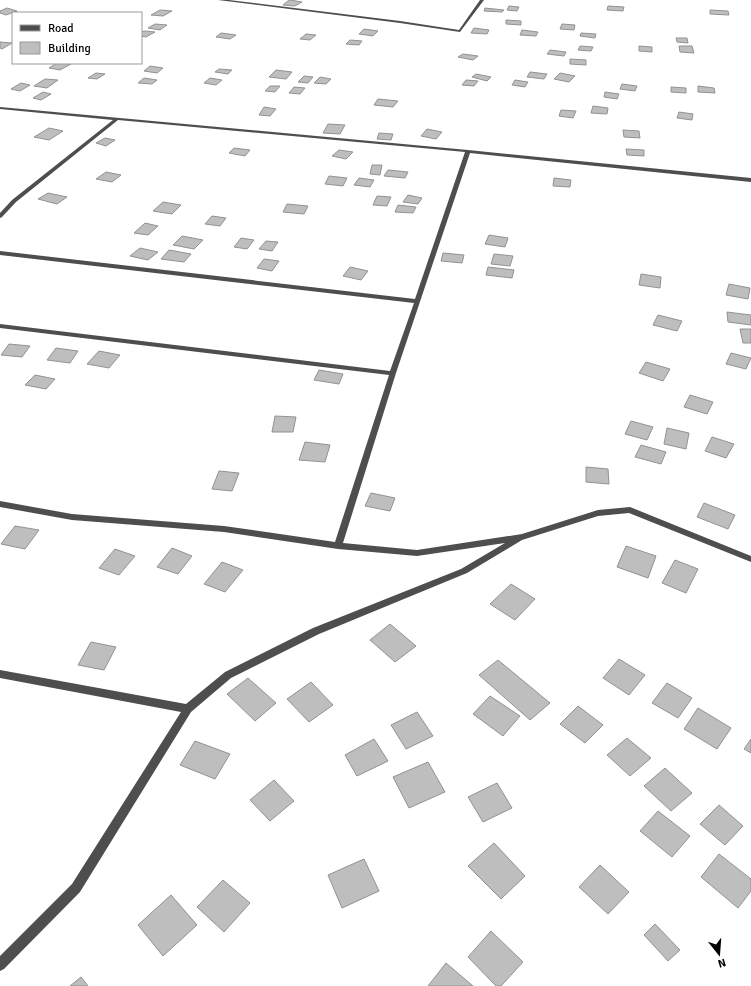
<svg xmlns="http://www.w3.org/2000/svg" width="751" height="986" font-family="Signika,sans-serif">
  <rect width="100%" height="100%" fill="#fff"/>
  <path fill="#bebebe" stroke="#929292" d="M289 0H290L302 2 295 6 283 5Z
    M509 6 519 7 517 11 507 10Z
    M608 6 624 7 623 11 607 10Z
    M7 8 17 11 6 15 0 13V11Z
    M485 8 504 10 502 12 484 11Z
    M160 10 172 11 163 16 151 15Z
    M710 10 728 11 729 15 710 14Z
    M506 20 521 21V25L506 24Z
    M155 24 167 25 160 30 148 28Z
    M562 24 575 25 574 30 560 29Z
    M474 28 489 30 487 34 471 33Z
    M364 29 378 31 373 36 359 34Z
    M522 30 538 32 536 36 520 35Z
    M145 31 155 32 146 37 141 36V32Z
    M221 33 236 35 230 39 216 37Z
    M581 33 596 34 595 38 580 36Z
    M306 34 316 35 310 40 300 39Z
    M676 38H687L688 43 677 42Z
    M350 40 362 41 359 45 346 44Z
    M0 42 12 43 2 49 0 48Z
    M580 46 593 47 591 51 578 50Z
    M639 46 652 47V52L639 51Z
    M679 46H692L694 53 680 52Z
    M550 50 566 52 564 56 547 54Z
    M463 54 478 56 473 60 458 57Z
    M570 59 586 60V65L570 64Z
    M57 63H67L71 64 60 70 49 68Z
    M150 66 163 68 157 73 144 71Z
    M219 69 232 70 228 74 215 72Z
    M276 70 292 72 286 79 269 77Z
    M530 72 547 74 544 79 527 77Z
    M96 73 105 74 97 79 88 78Z
    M560 73 575 76 569 82 554 79Z
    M476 74 491 77 487 81 472 77Z
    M304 76 313 77 308 83 298 82Z
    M320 77 331 79 326 84 314 83Z
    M144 78 157 80 152 84 138 83Z
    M210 78 222 80 216 85 204 83Z
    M45 79 58 80 47 88 34 86Z
    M466 80 478 81 474 86 462 85Z
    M515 80 528 82 525 87 512 85Z
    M21 83 30 85 20 91 11 89Z
    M622 84 637 86 635 91 620 89Z
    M270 86H280L275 92 265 91Z
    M698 86 714 88 715 93 698 92Z
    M294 87 305 88 300 94 289 93Z
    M671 87 686 88V93L671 92Z
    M43 92 51 94 41 100 33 98Z
    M605 92 619 94 617 99 604 97Z
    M378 99 398 101 393 107 374 105Z
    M593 106 608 108 607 114 591 113Z
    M264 107 276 109 270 116 259 115Z
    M561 110 576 111 573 118 559 116Z
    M679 112 693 114 692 120 677 118Z
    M328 124 345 125 340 134 323 133Z
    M49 128 63 131 49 140 34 137Z
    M427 129 442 132 436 139 421 136Z
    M623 130 639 131 640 138 624 137Z
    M379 133 393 134 391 140 377 139Z
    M105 138 115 140 106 146 96 143Z
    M234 148 250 150 245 156 229 153Z
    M626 149 644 150V156L627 155Z
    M339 150 353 152 346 159 332 156Z
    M372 165H382L380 175 370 174Z
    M388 170 408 172 405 178 384 176Z
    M106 172 121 175 112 182 96 179Z
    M329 176 347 178 343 186 325 184Z
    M359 178 374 180 370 187 354 185Z
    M554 178 571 180 570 187 553 186Z
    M48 193 67 197 57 204 38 199Z
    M408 195 422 198 418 204 403 202Z
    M377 196 391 197 387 206 373 205Z
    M163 202 181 205 172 214 153 211Z
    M287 204 308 206 304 214 283 212Z
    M398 205 416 207 413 213 395 212Z
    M212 216 226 218 220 226 205 224Z
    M145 223 158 226 148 235 134 233Z
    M489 235 508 238 505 247 485 244Z
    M182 236 203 240 194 249 173 245Z
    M241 238 254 240 247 249 234 247Z
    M266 241 278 242 272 251 259 249Z
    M140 248 158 252 148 260 130 256Z
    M169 250 191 254 184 262 161 259Z
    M443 253 464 255 462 263 441 261Z
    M494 254 513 256 510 266 491 264Z
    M264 259 279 261 272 271 257 268Z
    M350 267 368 271 361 280 343 276Z
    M488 267 514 270 512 278 486 275Z
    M641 274 661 277 660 288 639 285Z
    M729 284 750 288 748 299 726 295Z
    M727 312 751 315V325L728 322Z
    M658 315 682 321 677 331 653 325Z
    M740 329H751V343H743Z
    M9 344 30 346 22 357 1 355Z
    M56 348 78 351 70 363 47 360Z
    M99 351 120 355 109 368 87 364Z
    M731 353 751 358 746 369 726 364Z
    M646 362 670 369 663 381 639 373Z
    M319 370 343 374 339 384 314 380Z
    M35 375 55 379 46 389 25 385Z
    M690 395 713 402 707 414 684 407Z
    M275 416 296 417 293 432H272Z
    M631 421 653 427 647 440 625 434Z
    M667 428 689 433 686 449 664 444Z
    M712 437 734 444 726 458 705 451Z
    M305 442 330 445 325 462 299 460Z
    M641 445 666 452 661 464 635 457Z
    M586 467 608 469 609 484 586 482Z
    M219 471 239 473 232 491 212 489Z
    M371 493 395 498 390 511 365 506Z
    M704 503 735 515 728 529 697 517Z
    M15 526 39 530 25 549 1 544Z
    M626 546 656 556 648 578 617 567Z
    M172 548 192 556 178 574 157 567Z
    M115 549 135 556 119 575 99 568Z
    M675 560 698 569 686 593 662 583Z
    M222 562 243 570 225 592 204 584Z
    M511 584 535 599 515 620 490 604Z
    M390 624 416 646 395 662 370 640Z
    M91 642 116 647 104 670 78 665Z
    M619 659 645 675 629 695 603 678Z
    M498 660 550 703 530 720 479 675Z
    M248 678 276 703 255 721 227 694Z
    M311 682 333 705 309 722 287 699Z
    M667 683 692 698 678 718 652 703Z
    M490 696 520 716 503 736 473 714Z
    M578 706 603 725 585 743 560 724Z
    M698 708 731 728 717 749 684 729Z
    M417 712 433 736 406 749 391 725Z
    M627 738 651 758 630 776 607 755Z
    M374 739 388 761 357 776 345 755Z
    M751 739V753L744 749Z
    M195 741 230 754 215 779 180 765Z
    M428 762 445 792 409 808 393 777Z
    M665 768 692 793 671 811 644 786Z
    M274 780 294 801 270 821 250 800Z
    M497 783 512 808 483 822 468 797Z
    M719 805 743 826 725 845 700 824Z
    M658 811 690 836 672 857 640 831Z
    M494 843 525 876 501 899 468 866Z
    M719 854 751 879V891L738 908 701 877Z
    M364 859 379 891 342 908 328 875Z
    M600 865 629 892 608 914 579 887Z
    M223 880 250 903 224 932 197 907Z
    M171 895 197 925 163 956 138 925Z
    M655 924 680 950 668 961 644 935Z
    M491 931 523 962 501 986H496L468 957Z
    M446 963 473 986H428Z
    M81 977 88 986H70Z"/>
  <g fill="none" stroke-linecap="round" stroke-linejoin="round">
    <path fill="#4e4e4e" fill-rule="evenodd" d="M218 0H229L400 21 459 30 480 0H484L460 32 400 23Z
      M0 107 468 150 751 178V182L470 153 396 373 343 543 417 550 522 534 598 510 630 507 751 556V562L629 513 598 516 522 540 467 573 319 634 231 678 191 712 80 892 4 969 0 971V956L72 884 181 712 0 678V670L186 704 225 672 313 628 461 569 505 543 417 556 338 549 224 532 72 520 0 507V501L72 514 224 526 335 542 389 375 0 328V324L390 371 414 303 0 255V251L415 299 465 152 118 120 16 202 2 217 0 218V213L12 200 113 120 0 109Z"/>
  </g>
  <rect x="12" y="12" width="130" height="52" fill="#ffffff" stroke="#999999"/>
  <rect x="20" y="25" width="20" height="6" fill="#4e4e4e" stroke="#999999"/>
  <text x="48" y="32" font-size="12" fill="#000000">Road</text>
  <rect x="20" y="42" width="20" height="12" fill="#bebebe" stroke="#999999"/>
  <text x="48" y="52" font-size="12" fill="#000000">Building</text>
  <g transform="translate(719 954) rotate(163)" stroke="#ffffff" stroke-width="3" paint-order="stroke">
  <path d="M0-3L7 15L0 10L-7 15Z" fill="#000000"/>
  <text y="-6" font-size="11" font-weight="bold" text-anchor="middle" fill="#000000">N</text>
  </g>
</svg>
